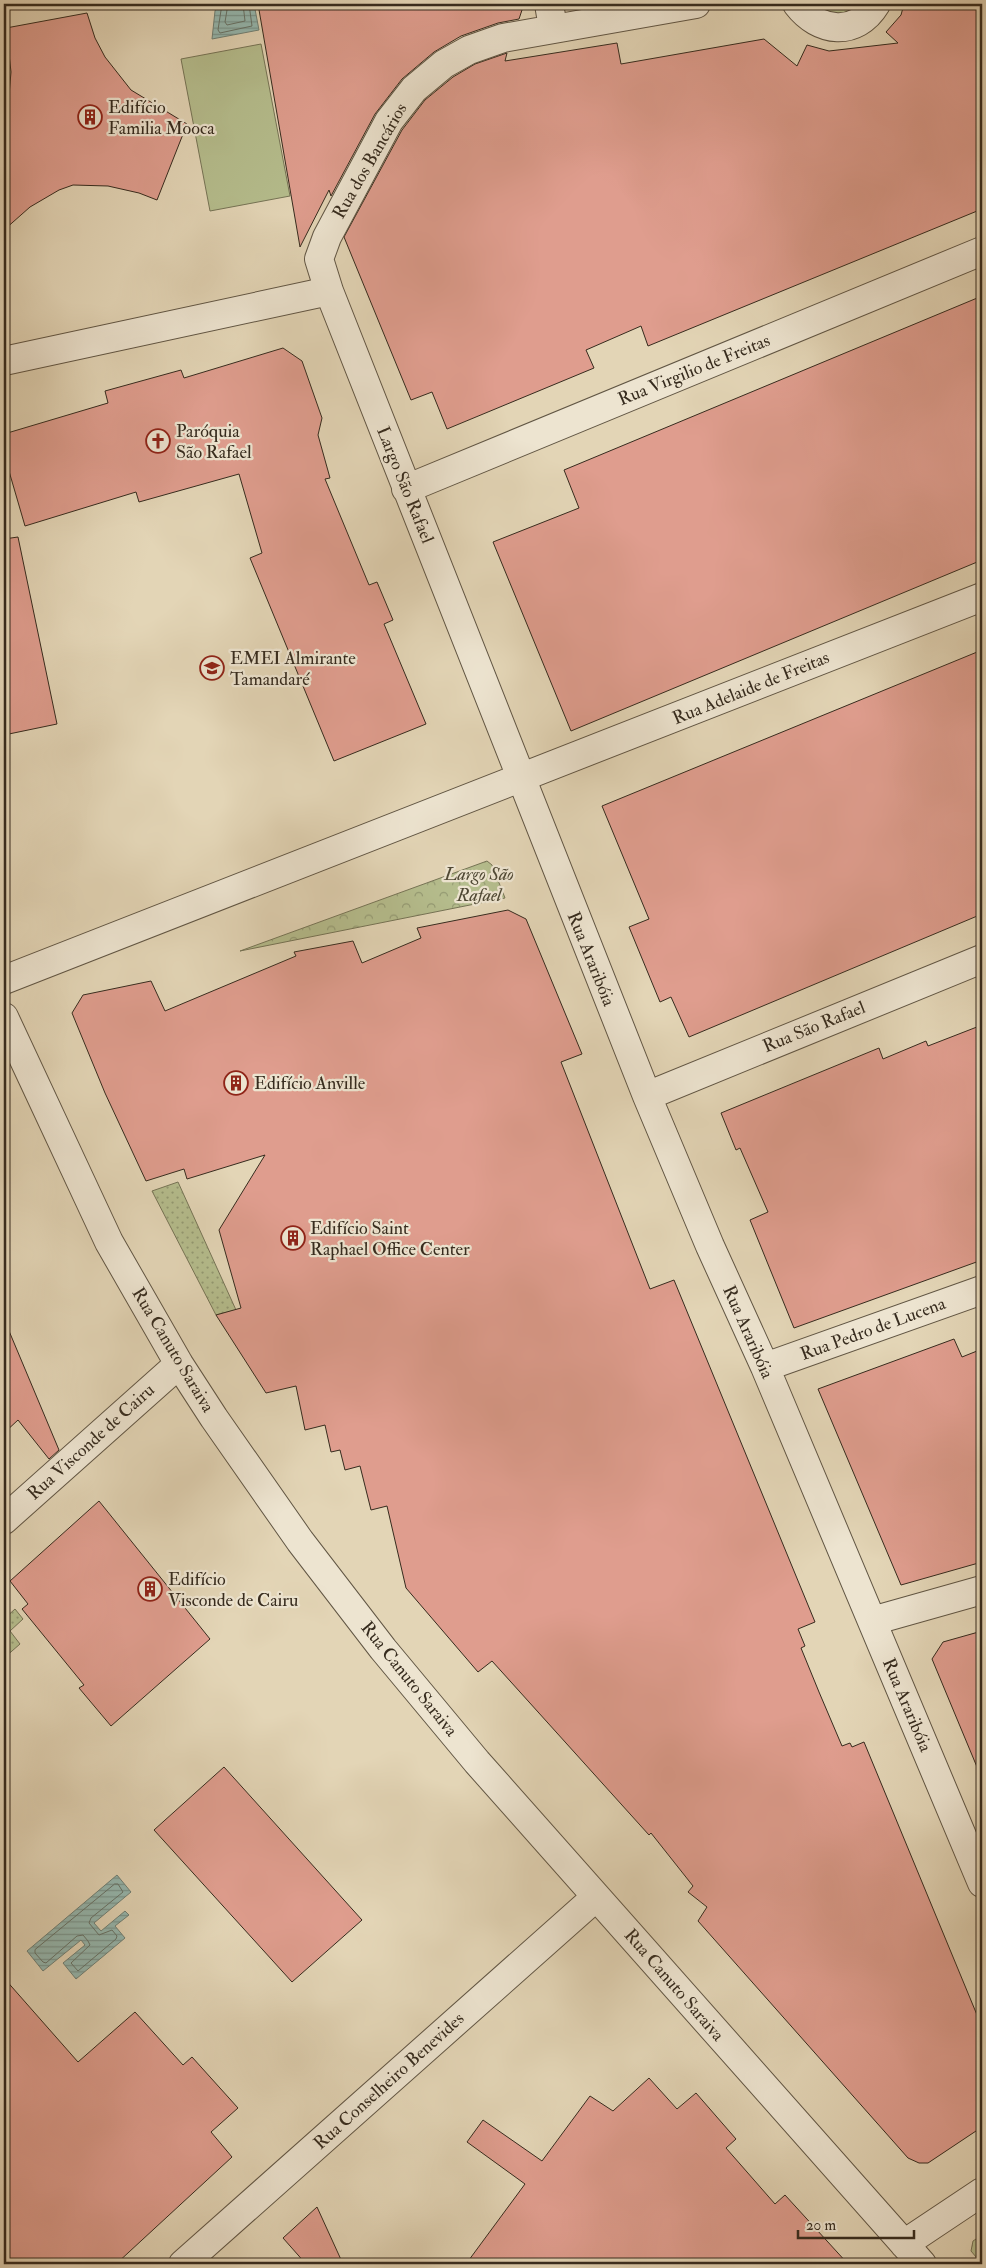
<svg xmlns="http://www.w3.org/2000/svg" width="986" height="2268" font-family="'IM FELL Double Pica',serif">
  <defs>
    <pattern id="park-crowns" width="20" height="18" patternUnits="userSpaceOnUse" patternTransform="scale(1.25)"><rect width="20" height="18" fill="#b5bd8d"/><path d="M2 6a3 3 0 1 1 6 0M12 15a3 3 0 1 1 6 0" fill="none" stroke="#949a73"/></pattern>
    <pattern id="garden-dots" width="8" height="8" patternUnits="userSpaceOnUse" patternTransform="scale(1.25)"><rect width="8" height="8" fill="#b5bd8d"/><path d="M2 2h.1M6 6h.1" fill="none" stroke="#949a73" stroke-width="1.8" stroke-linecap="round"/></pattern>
    <pattern id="water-rules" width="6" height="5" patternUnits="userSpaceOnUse" patternTransform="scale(1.25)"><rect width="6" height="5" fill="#95b8b0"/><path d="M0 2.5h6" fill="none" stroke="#7a968f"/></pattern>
  </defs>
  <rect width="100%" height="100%" fill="#e3d5b6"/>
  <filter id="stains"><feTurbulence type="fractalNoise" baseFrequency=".004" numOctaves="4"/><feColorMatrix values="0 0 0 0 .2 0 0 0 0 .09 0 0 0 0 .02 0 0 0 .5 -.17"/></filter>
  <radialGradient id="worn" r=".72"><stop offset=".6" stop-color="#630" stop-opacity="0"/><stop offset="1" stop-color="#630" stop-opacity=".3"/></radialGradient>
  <path fill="url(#park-crowns)" stroke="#767456" d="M810 4H866L841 17Z
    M487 861 492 865 505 898 240 951Z
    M982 2235V2264L971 2251 973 2241Z"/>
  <path fill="url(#garden-dots)" stroke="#767456" d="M178 1182 236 1310 216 1315 152 1191Z
    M15 1609 23 1619 10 1631 20 1644 4 1658V1619Z"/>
  <path fill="#b5bd8d" stroke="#767456" d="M261 44 290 196 210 211 181 59Z"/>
  <path fill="url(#water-rules)" stroke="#6f8076" d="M218 4H254L259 30 212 39 215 11Z
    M117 1875 131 1892 94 1923 101 1931 125 1911 129 1915 115 1926 125 1938 76 1979 63 1963 85 1945 81 1940 43 1971 27 1951Z"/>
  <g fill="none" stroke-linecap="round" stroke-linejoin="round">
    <path stroke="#667267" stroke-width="1" d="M222 4 218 30 220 33 252 26 249 4
      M228 4 225 22 227 25 245 21 243 4
      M115 1884H118L123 1892 91 1918 89 1923 99 1935 112 1930 117 1936 116 1939 78 1971 71 1963 90 1945 88 1941 83 1935 77 1936 46 1963 43 1962 35 1953V1950Z"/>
  </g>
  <path fill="#df9d8e" stroke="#362b1e" d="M258 4H524L519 19 498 23 461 36 434 52 402 79 375 114 331 196 329 190 300 247Z
    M904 4H982V209L648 346 641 326 586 350 594 368 447 429 432 392 411 400 344 237 402 130 425 100 453 77 475 64 507 53 505 61 617 43 621 64 764 39 797 66 807 45 829 51 898 43 886 32 901 15Z
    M87 13 95 38 105 57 131 90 187 124 157 200 139 193 108 186 73 185 59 190 30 207 4 230V110L9 95 11 72 6 28Z
    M982 296V560L571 731 493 542 579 508 564 470Z
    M283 348 302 361 322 418 318 435 330 478 325 479 369 585 377 582 393 620 384 624 426 724 334 761 250 558 262 553 239 474 139 502 136 492 25 526 4 454V434L108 403 105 391 181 370 184 378Z
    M18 537 57 724 4 735V539Z
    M982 650V914L689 1037 671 997 660 1002 629 927 649 919 602 806Z
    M508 910 526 919 582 1054 561 1062 650 1289 674 1280 815 1622 798 1629 805 1646 801 1648 819 1692 842 1746 850 1743 852 1747 864 1742 982 2027V2127L928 2163H919L908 2158 698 1921 707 1907 688 1892 693 1886 651 1833 649 1835 492 1661 478 1672 406 1588 387 1506 371 1510 360 1466 345 1470 340 1450 331 1452 325 1425 305 1430 296 1386 266 1393 216 1315 241 1308 219 1230 265 1155 187 1179 184 1169 146 1181 105 1093 72 1013 83 995 151 981 165 1011 296 956 294 952 353 941 362 963 421 938 417 928Z
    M982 1025V1260L794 1328 750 1220 768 1212 740 1148 736 1150 721 1113 879 1048 883 1059 926 1041 928 1046Z
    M4 1319 59 1450 49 1459 18 1420 4 1433Z
    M954 1339 962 1357 982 1349V1562L901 1585 818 1389Z
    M99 1501 210 1639 111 1726 79 1688 84 1685 22 1609 28 1604 10 1581Z
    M982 1631V1779L932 1659 943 1642Z
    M224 1767 362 1920 292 1982 154 1830Z
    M4 1978 78 2062 135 2012 183 2065 192 2057 238 2108 211 2132 232 2157 116 2264H4Z
    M649 2078 677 2109 696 2093 736 2139 726 2148 775 2204 785 2195 848 2264H466L525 2184 467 2142 483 2120 542 2161 590 2096 613 2111Z
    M317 2207 343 2264H306L283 2238Z"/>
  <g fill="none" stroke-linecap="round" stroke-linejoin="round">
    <g stroke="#615644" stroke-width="30">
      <path id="minor" d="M549 4 553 28
        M696 4 503 38 469 50 444 64 414 89 389 121 327 237 319 259 329 291 647 1096 710 1246 765 1367 982 1883
        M797 4C819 33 856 37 876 4
        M4 361 329 291
        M406 489 982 251
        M4 980 982 597
        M4 1017 109 1242 179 1364 214 1418 300 1541 383 1649 477 1762 922 2264
        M647 1096 982 959
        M765 1367 982 1290
        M4 1520 179 1364
        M872 1621 982 1590
        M904 2244 982 2192
        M183 2264 596 1897"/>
    </g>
    <use href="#minor" stroke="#ede4d0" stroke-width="28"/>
  </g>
  <defs>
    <g id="building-ring" transform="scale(1.25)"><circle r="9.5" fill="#ede4d0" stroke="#8f2418" stroke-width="1.5"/><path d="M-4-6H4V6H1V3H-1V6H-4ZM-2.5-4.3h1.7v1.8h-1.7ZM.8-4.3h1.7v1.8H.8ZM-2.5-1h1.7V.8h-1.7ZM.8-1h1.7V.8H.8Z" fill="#8f2418"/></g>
    <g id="church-ring" transform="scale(1.25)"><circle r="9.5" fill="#ede4d0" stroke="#8f2418" stroke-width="1.5"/><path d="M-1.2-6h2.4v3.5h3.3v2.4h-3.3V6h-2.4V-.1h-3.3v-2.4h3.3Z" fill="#8f2418"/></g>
    <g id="school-ring" transform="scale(1.25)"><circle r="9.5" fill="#ede4d0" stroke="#8f2418" stroke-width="1.5"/><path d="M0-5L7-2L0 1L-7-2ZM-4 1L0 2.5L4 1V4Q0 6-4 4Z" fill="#8f2418"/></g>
  </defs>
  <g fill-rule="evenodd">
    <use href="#building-ring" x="90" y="117"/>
    <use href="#church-ring" x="158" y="441"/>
    <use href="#school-ring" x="212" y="668"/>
    <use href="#building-ring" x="236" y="1083"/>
    <use href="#building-ring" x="293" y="1238"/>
    <use href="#building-ring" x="150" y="1589"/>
  </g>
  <g text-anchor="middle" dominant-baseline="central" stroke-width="4.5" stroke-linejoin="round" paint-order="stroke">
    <g font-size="18" fill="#362b1e" stroke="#ede4d0" text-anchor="start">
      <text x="108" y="107">Edifício<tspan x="108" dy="21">Familia Mooca</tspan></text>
      <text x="176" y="431">Paróquia<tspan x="176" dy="21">São Rafael</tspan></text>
      <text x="230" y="658">EMEI Almirante<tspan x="230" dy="21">Tamandaré</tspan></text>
      <text x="254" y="1083">Edifício Anville</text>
      <text x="310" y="1228">Edifício Saint<tspan x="310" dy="21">Raphael Office Center</tspan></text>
      <text x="168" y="1579">Edifício<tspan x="168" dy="21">Visconde de Cairu</tspan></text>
    </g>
    <g font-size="18" fill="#362b1e" stroke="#ede4d0">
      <text transform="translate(370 161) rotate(-60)">Rua dos Bancários</text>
      <text transform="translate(694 370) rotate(-22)">Rua Virgilio de Freitas</text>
      <text transform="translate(405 485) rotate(68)">Largo São Rafael</text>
      <text transform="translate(751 688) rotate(-22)">Rua Adelaide de Freitas</text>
      <text transform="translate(591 959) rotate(68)">Rua Araribóia</text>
      <text transform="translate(814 1027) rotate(-22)">Rua São Rafael</text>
      <text transform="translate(873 1329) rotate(-20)">Rua Pedro de Lucena</text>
      <text transform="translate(748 1332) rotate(66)">Rua Araribóia</text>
      <text transform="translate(173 1350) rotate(59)">Rua Canuto Saraiva</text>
      <text transform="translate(91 1442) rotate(-42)">Rua Visconde de Cairu</text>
      <text transform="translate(409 1679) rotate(51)">Rua Canuto Saraiva</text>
      <text transform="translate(907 1705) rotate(67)">Rua Araribóia</text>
      <text transform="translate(674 1985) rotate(49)">Rua Canuto Saraiva</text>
      <text transform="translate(389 2081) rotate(-42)">Rua Conselheiro Benevides</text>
    </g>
    <g font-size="18" font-style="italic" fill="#4f4834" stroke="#ede4d0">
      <text x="479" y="874">Largo São<tspan x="479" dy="21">Rafael</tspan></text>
    </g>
  </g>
  <rect width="986" height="2268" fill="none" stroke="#e3d5b6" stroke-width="20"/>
  <rect x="5" y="5" width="976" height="2258" fill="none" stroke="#362b1e" stroke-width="2.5"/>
  <rect x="10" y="10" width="966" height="2248" fill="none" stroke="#362b1e"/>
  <path d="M798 2230v8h116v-8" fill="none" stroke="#362b1e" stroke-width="2.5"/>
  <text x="806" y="2230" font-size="15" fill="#362b1e" stroke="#ede4d0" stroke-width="4" paint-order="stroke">20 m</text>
  <rect width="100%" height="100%" filter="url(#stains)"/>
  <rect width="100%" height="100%" fill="url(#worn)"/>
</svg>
